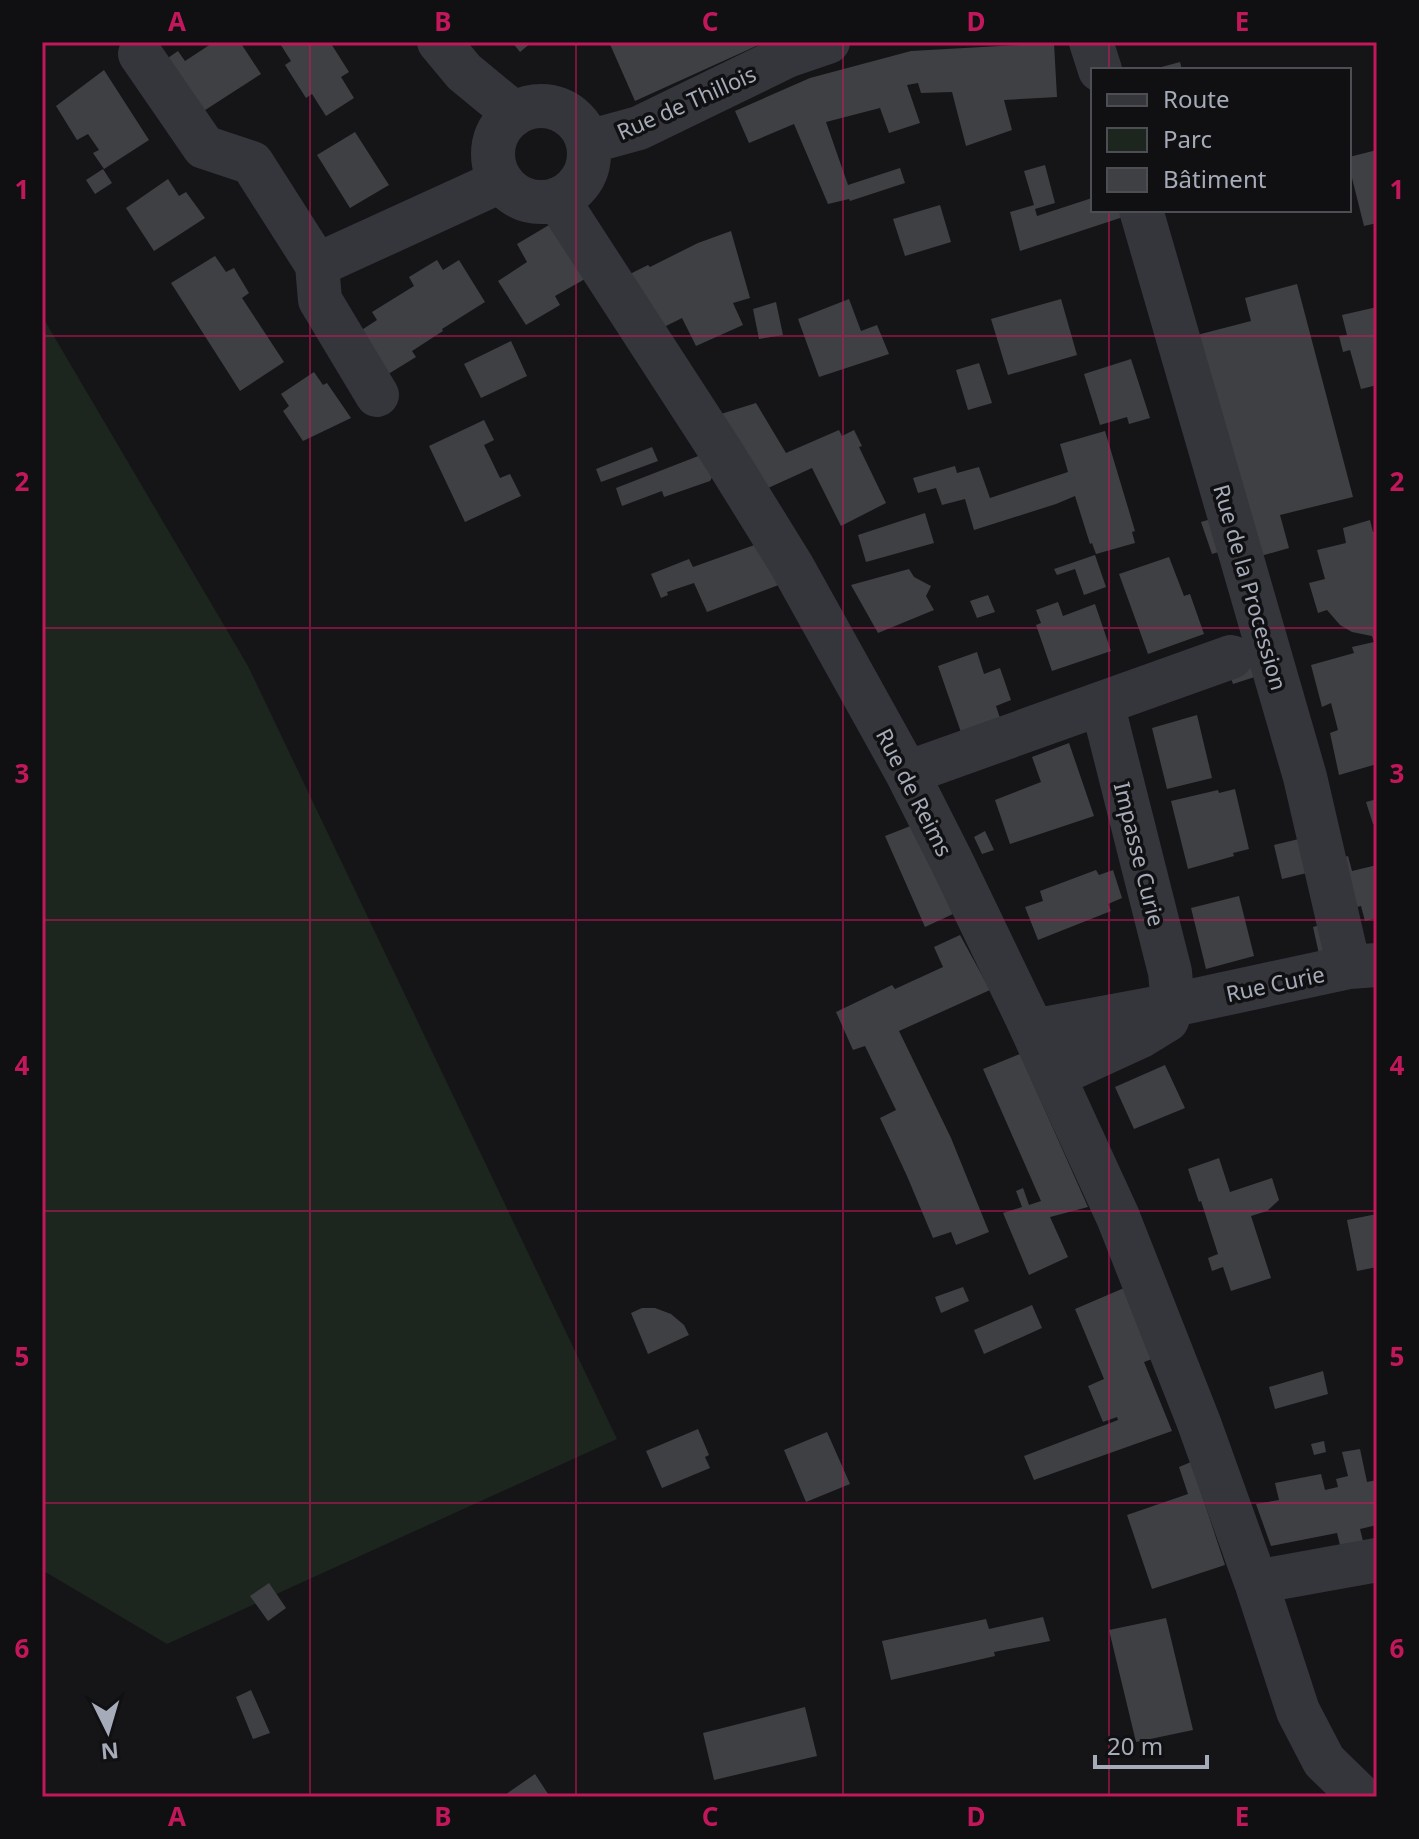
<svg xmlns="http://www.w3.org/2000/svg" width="1419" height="1839" font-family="'Noto Sans',sans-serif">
  <rect width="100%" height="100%" fill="#151517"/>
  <path fill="#1c251e" d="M42 316 248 666 617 1439 167 1644 42 1570Z"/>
  <path fill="#3e4044" d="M214 42H240L261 74 199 114 165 60 178 51 185 61Z
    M279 42H330L349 72 341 77 354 98 326 116 312 94 306 98 285 65 291 61Z
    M512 42H532L520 52Z
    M609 42H765L635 101Z
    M1054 43 1057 97 1004 100 1012 130 966 146 952 92 921 93 918 83 907 85 920 123 889 133 880 108 826 122 848 185 900 168 905 183 850 201 849 199 828 204 794 124 749 143 735 111 810 78 911 51Z
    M1180 62 1182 70H1154V69Z
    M104 70 149 140 104 169 93 153 99 150 88 134 77 140 56 106Z
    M355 132 389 185 350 208 317 155Z
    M1377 150V223L1364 226 1349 166V157Z
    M1045 165 1055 203 1035 209 1037 216 1092 198 1093 210H1121L1123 217 1020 251 1010 212 1034 205 1024 171Z
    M103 169 112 183 95 194 86 180Z
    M168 179 179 196 186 192 205 218 154 251 126 208Z
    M940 205 951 242 905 256 893 219Z
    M549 225 585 279 555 296 560 305 526 325 498 281 527 262 517 244Z
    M731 231 750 298 733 303 743 325 696 346 682 318 664 327 630 274 648 265 650 267 698 243Z
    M215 256 226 272 234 268 249 293 242 298 284 362 240 391 171 283Z
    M437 260 443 270 459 260 485 302 442 329 443 331 412 351 416 357 385 376 357 333 377 320 372 312 414 286 409 277Z
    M1297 284 1353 497 1280 515 1289 548 1254 558 1197 335 1251 321 1245 298Z
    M849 299 861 331 877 325 889 354 819 377 798 319Z
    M1061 299 1077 355 1008 375 991 319Z
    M776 302 783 335 759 339 753 309Z
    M1377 307V385L1361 389 1350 350 1343 352 1339 336 1347 335 1342 315Z
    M511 341 527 376 481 398 464 364Z
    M1131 359 1150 418 1129 424 1127 417 1100 425 1084 374Z
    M979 363 992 403 968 410 956 370Z
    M314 372 323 385 327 383 351 418 303 441 283 411 289 406 281 394Z
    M756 403 786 453 839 430 842 436 854 430 862 446 859 447 886 503 841 526 812 468 766 489 721 414Z
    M484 420 494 440 484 445 500 478 510 474 521 496 465 522 429 446Z
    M1105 431 1135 531 1132 532 1135 543 1096 554 1092 543 1090 544 1075 496 1056 504 974 530 965 499 942 505 936 488 918 493 913 478 955 466 957 473 979 467 990 498 1068 472 1060 444Z
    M652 447 658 461 601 482 596 469Z
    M706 453 716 470 710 481 664 497 662 491 622 506 616 488Z
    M925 513 934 543 866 562 858 535Z
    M1221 516 1231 548 1212 554 1201 522Z
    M1370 520 1373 532H1377V764L1339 775 1330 733 1338 730 1331 703 1322 707 1311 665 1354 653 1352 647 1374 642 1372 636 1352 632 1340 625 1327 610 1318 613 1309 583 1325 579 1317 550 1346 543 1343 528Z
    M760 543 784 583 707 612 694 583 667 592 668 595 661 598 651 574 689 559 693 567Z
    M1095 555 1106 587 1084 595 1075 569 1057 575 1054 569Z
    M1169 557 1184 596 1190 594 1204 634 1148 654 1119 574Z
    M909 569 914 577 931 586 926 596 934 610 878 633 851 585Z
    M988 595 995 612 977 618 970 601Z
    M1058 602 1063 616 1095 604 1111 651 1052 671 1036 625 1041 623 1036 610Z
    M977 652 984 674 1000 668 1011 700 996 706 1002 724 963 738 938 666Z
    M1263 658 1267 673 1233 684 1228 670Z
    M1197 715 1212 778 1167 789 1152 728Z
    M1069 743 1094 816 1010 844 995 800 1041 782 1032 757Z
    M1235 789 1249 849 1233 853 1234 856 1188 869 1171 801 1218 790 1219 793Z
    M1377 799V823L1373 824 1366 802Z
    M913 825 953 914 925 927 885 836Z
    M985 831 994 850 982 854 974 837Z
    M1307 837 1315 871 1282 879 1274 845Z
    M1348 856 1352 871 1377 865V918L1365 921 1361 906 1344 910 1333 860Z
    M1096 870 1099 875 1113 870 1122 898 1108 904 1111 911 1038 940 1025 907 1043 901 1040 891Z
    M1239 896 1254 956 1206 969 1191 908Z
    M1327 923 1334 950 1319 954 1313 927Z
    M960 935 990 990 899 1031 951 1138 989 1232 956 1245 951 1232 933 1238 907 1176 880 1118 896 1110 865 1046 853 1050 836 1012 892 985 895 989 943 967 934 947Z
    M1020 1054 1088 1207 1050 1217 1068 1257 1029 1275 1003 1213 1022 1207 1016 1191 1023 1188 1029 1205 1041 1201 983 1069Z
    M1165 1065 1185 1108 1134 1129 1115 1087Z
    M1219 1158 1230 1192 1272 1178 1279 1200 1267 1211 1251 1216 1271 1278 1231 1291 1223 1267 1212 1271 1208 1258 1218 1254 1201 1201 1199 1202 1188 1169Z
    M1377 1214V1267L1357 1271 1347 1220Z
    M963 1287 969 1301 941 1313 935 1297Z
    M1124 1288 1152 1359 1144 1362 1172 1431 1034 1480 1024 1456 1118 1420 1117 1417 1103 1422 1088 1386 1104 1379 1075 1309Z
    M1032 1305 1042 1328 984 1354 974 1330Z
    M642 1308H655L671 1314 684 1325 689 1335 648 1354 631 1313Z
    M1323 1371 1328 1394 1275 1409 1269 1387Z
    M698 1429 709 1455 705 1457 710 1468 662 1488 646 1451Z
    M827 1432 850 1484 806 1502 784 1450Z
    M1324 1441 1326 1452 1314 1455 1311 1444Z
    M1360 1449 1367 1482 1377 1480V1525L1360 1529 1363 1541 1340 1545 1337 1533 1271 1546 1256 1504 1279 1500 1275 1483 1321 1474 1325 1490 1338 1487 1336 1479 1348 1476 1342 1452Z
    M1191 1462 1225 1565 1152 1589 1127 1515 1188 1494 1179 1467Z
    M269 1583 286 1608 268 1621 250 1596Z
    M1043 1617 1050 1641 994 1652 995 1656 891 1680 882 1641 986 1619 989 1629Z
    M1166 1618 1193 1730 1136 1742 1109 1630Z
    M251 1690 270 1733 253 1739 236 1697Z
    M805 1707 817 1756 714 1780 703 1733Z
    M535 1774 550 1797H502Z"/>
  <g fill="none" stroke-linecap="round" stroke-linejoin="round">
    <path stroke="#35363c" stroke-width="44" d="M439 42 464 72 515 114
      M1091 42 1100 70
      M140 54 204 147 252 163 317 265 501 181
      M493 154a48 48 0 1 1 96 0a48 48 0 1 1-96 0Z
      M588 142 639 128 787 56 828 42
      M558 200 724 456 792 566 907 773 951 860 1026 1016 1118 1217 1199 1423 1256 1582 1298 1711 1324 1761 1361 1797
      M1141 210 1305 777 1349 967
      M317 265 320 300 377 395
      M907 773 1231 657
      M1033 1031 1173 1005 1349 967 1377 965
      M1054 1076 1141 1036 1167 1020 1173 1005 1170 972 1102 703
      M1256 1582 1377 1560"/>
  </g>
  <path fill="none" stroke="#c2185b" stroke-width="2" stroke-opacity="0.55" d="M310 42V1797M576 42V1797M843 42V1797M1109 42V70M1109 210V1797M42 336H1377M42 628H1377M42 920H1377M42 1211H1377M42 1503H1377"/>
  <g text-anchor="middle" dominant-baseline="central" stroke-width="7" stroke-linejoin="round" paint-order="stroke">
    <g font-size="22" fill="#a5abb8" stroke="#101012">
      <text transform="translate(686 102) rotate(-24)">Rue de Thillois</text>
      <text transform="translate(1251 587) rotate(74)">Rue de la Procession</text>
      <text transform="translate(915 792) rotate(63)">Rue de Reims</text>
      <text transform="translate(1140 854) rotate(76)">Impasse Curie</text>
      <text transform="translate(1275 983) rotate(-12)">Rue Curie</text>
    </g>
  </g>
  <rect width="1419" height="1839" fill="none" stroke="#101012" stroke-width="88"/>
  <rect x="1091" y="68" width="260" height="144" fill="#101012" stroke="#4c4e54" stroke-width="2"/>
  <rect x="1107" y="94" width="40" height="12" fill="#35363c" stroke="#4c4e54" stroke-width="2"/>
  <text x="1163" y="108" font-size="24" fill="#a5abb8">Route</text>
  <rect x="1107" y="128" width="40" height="24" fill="#1c251e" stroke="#4c4e54" stroke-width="2"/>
  <text x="1163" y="148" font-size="24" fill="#a5abb8">Parc</text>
  <rect x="1107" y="168" width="40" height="24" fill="#3e4044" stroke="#4c4e54" stroke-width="2"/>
  <text x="1163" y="188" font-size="24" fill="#a5abb8">Bâtiment</text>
  <g transform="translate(108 1731) rotate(175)" stroke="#101012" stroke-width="6" paint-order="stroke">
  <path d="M0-6L14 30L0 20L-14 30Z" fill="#a5abb8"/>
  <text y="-12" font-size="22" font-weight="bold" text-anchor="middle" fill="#a5abb8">N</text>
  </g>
  <path d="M1095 1755v12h112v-12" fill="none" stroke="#a5abb8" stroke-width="4"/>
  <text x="1107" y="1755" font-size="24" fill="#a5abb8" stroke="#101012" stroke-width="6" paint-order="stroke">20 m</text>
  <rect x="44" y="44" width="1331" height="1751" fill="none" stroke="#c2185b" stroke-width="3"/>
  <g font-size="26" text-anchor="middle" font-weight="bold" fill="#c2185b">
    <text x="177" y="31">A</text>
    <text x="443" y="31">B</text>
    <text x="710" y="31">C</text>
    <text x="976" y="31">D</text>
    <text x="1242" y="31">E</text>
    <text x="22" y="199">1</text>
    <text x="1397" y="199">1</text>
    <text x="22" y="491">2</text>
    <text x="1397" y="491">2</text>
    <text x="22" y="783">3</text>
    <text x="1397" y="783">3</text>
    <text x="22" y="1075">4</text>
    <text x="1397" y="1075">4</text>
    <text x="22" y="1366">5</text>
    <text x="1397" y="1366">5</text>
    <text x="22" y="1658">6</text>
    <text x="1397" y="1658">6</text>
    <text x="177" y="1826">A</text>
    <text x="443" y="1826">B</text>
    <text x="710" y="1826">C</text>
    <text x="976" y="1826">D</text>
    <text x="1242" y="1826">E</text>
  </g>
</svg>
